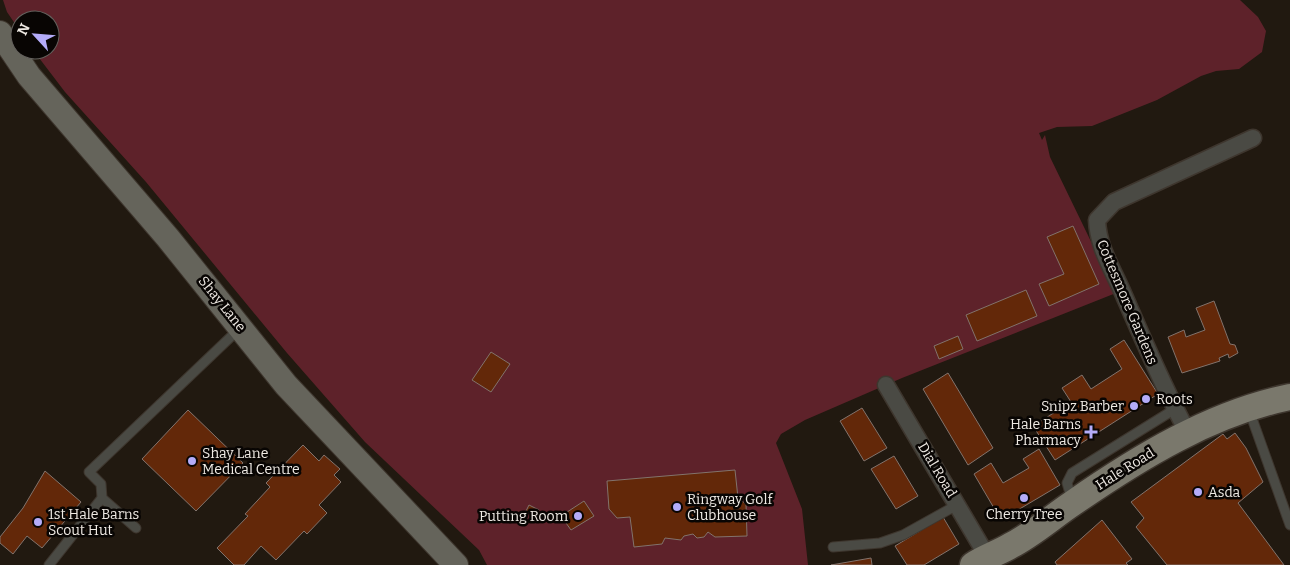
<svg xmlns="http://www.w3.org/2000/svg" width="1290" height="565" font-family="Bitter,serif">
  <rect width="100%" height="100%" fill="#211910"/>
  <path fill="#5e222a" d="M3 0H1240L1258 17 1266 31 1262 52 1239 69 1216 71 1201 76 1157 100 1092 126 1057 127 1039 133 1042 140 1045 135 1050 157 1116 293 902 378 805 420 781 434 776 443 802 509 808 565H487L479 550 365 442 287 353 146 182 65 92 33 50H50V20H20V31L7 12Z"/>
  <path fill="#632809" stroke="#82736c" d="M1073 226 1099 284 1049 306 1039 284 1064 274 1047 237Z
    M1026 290 1037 316 977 341 966 315Z
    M1214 301 1230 344 1235 345 1238 353 1229 358 1228 354 1219 358 1220 361 1182 373 1168 337 1184 330 1186 337 1205 330 1196 308Z
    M958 336 963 349 939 359 934 346Z
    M1124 340 1158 394 1055 460 1033 426 1071 402 1062 388 1082 375 1091 389 1122 369 1110 349Z
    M491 352 510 364 491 392 472 380Z
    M948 373 993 448 968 465 923 389Z
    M862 408 887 448 864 461 840 421Z
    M188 410 243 463 196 511 142 459Z
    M1235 433 1246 448 1263 482 1238 503 1284 565H1167L1136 527 1144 518 1131 502 1223 434 1227 439Z
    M303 445 319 461 324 455 340 469 334 475 341 482 319 505 327 513 307 534 304 531 276 560 261 546 244 565H234L217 548 248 516 245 514 270 487 266 483Z
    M1039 449 1060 485 1001 520 974 474 991 463 1003 483 1029 468 1023 459Z
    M894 456 918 496 896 509 871 469Z
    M735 470 738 498 746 504 747 536 715 537 708 532 704 537 697 538 693 534 684 536 681 540 665 538 662 544 634 547 630 517 617 518 609 509 607 481Z
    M45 471 81 502 42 548 27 536 13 554 0 543V537L23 508Z
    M584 501 594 516 571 530 561 516Z
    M529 505 539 510 536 516 526 511Z
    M943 517 959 544 924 565H907L895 546Z
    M1102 520 1132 559 1126 563 1128 565H1057L1055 562Z
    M871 558 872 565H831Z"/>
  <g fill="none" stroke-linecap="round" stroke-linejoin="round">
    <g stroke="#3e362e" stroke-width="11">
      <path id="lane" d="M1249 410 1290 525
        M102 498 136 528
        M1072 500 1067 483 1072 473 1175 409
        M833 547 880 543 903 535 957 505
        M49 565 102 498 101 484 89 472 239 329"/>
    </g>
    <g stroke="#3e362e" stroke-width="19">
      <path id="street" d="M886 385 987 556
        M1188 433C1163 387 1143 339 1122 291 1112 268 1098 247 1097 220L1114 202 1253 138"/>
    </g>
    <g stroke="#3e362e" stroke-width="26">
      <path id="secondary" d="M0 33 29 76 168 238 286 385 456 565"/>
    </g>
    <g stroke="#3e362e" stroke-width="29">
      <path id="primary" d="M973 565C985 557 998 553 1010 546 1032 535 1052 517 1073 503 1138 458 1211 413 1290 397"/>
    </g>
    <use href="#lane" stroke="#4a4a44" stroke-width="9"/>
    <use href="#street" stroke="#4a4a44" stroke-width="16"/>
    <use href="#secondary" stroke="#65645b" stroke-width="24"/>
    <use href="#primary" stroke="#7a786c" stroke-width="26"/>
  </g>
  <g fill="#b4acf9" stroke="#080503" stroke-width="2">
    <circle cx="1146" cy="399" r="5"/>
    <circle cx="1134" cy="406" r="5"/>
    <path d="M1088.5 424.5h5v5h5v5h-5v5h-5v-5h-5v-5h5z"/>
    <circle cx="192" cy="461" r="5"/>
    <circle cx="1198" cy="492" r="5"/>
    <circle cx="1024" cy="498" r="5"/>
    <circle cx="677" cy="507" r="5"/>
    <circle cx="578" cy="516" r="5"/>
    <circle cx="38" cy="522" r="5"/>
  </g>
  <g text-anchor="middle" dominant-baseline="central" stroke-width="5" stroke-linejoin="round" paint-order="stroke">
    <g font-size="14" fill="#efeae4" stroke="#080503">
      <text transform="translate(1127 302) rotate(67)">Cottesmore Gardens</text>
      <text transform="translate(222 304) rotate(51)">Shay Lane</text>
      <text transform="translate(1125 469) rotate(-32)">Hale Road</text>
      <text transform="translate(937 470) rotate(59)">Dial Road</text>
    </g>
    <g font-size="14" fill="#efeae4" stroke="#080503" text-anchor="start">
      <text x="1156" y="399">Roots</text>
      <text x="1124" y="406" text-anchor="end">Snipz Barber</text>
      <text x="1081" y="424" text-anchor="end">Hale Barns<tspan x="1081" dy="16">Pharmacy</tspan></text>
      <text x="202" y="453">Shay Lane<tspan x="202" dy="16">Medical Centre</tspan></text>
      <text x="1208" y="492">Asda</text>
      <text x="687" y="499">Ringway Golf<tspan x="687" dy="16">Clubhouse</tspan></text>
      <text x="48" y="514">1st Hale Barns<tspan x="48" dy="16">Scout Hut</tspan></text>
      <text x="1024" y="514" text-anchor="middle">Cherry Tree</text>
      <text x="568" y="516" text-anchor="end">Putting Room</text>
    </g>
  </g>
  <g transform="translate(35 35) rotate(296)"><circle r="24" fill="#080503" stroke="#64615d"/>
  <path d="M0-4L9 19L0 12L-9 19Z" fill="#b4acf9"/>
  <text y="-8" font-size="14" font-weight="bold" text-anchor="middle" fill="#efeae4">N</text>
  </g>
</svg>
